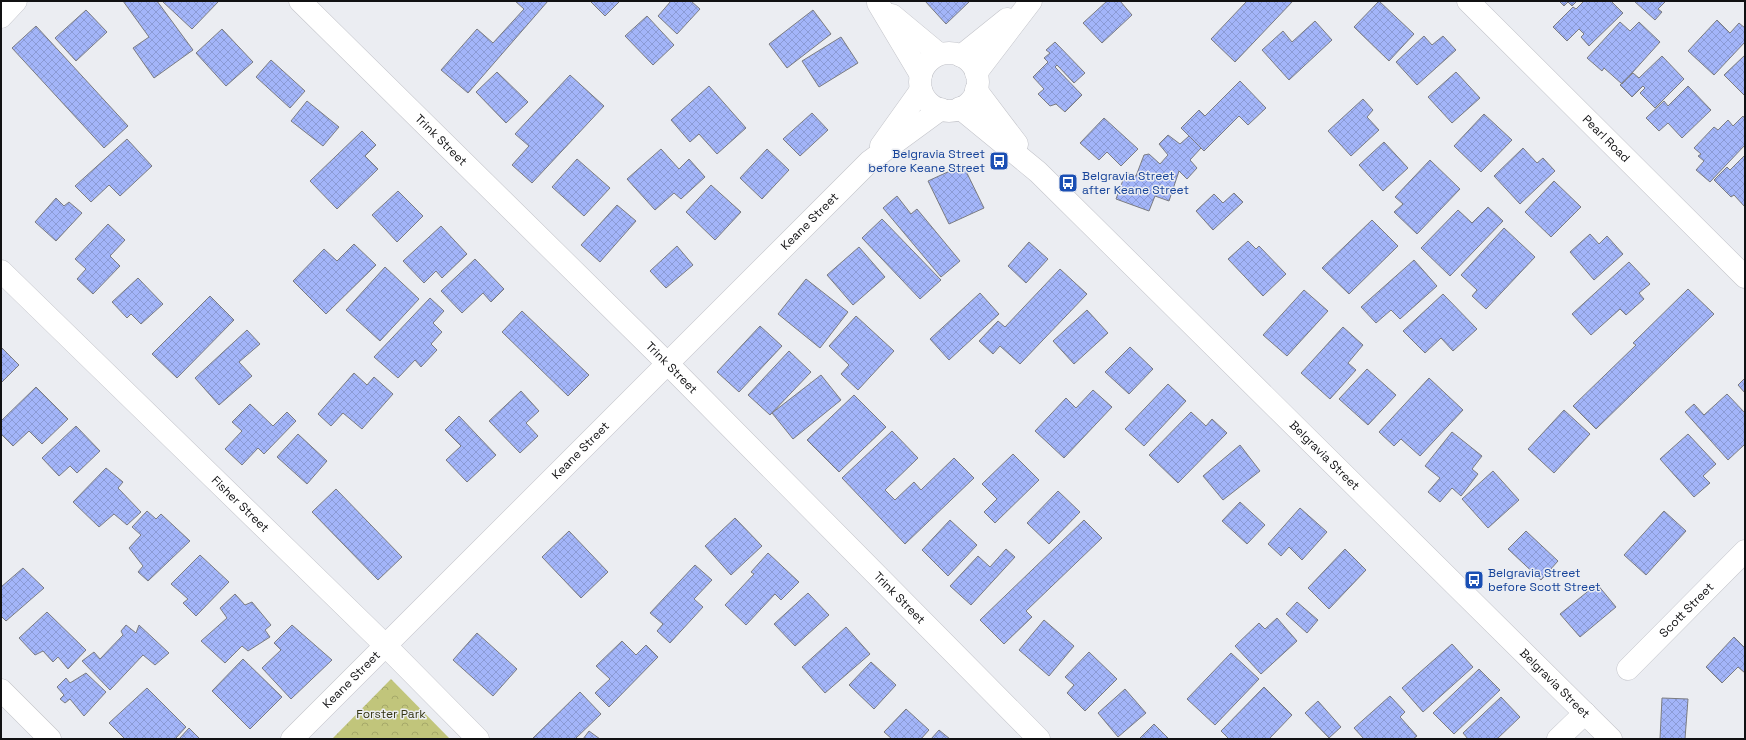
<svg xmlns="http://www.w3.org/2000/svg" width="1746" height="740" font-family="'Space Grotesk',sans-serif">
  <defs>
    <pattern id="park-crowns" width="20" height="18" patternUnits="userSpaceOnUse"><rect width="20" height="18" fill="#c1c57b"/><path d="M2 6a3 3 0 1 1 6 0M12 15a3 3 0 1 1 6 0" fill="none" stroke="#a5a869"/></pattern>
    <pattern id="building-cross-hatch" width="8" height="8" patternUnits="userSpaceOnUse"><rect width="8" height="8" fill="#a3b5f9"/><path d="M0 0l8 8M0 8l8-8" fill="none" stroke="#8b9bd5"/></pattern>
  </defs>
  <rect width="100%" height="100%" fill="#ebedf2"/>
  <path fill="url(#park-crowns)" d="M391 679 450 739H332Z"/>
  <path fill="url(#building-cross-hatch)" stroke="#7b7c81" d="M123 1H157L193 50 154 78 133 48 149 37Z
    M162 1H219L192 29Z
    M515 1H548L468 93 441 70 477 29 493 43 524 9Z
    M590 1H620L605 16Z
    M671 1H691L700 9 677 34 658 16Z
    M925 1H970L946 24Z
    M1107 1H1120L1132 15 1102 43 1083 23Z
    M1247 1H1293L1235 62 1211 39Z
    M1379 1 1414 34 1389 61 1354 27Z
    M1559 1H1577L1572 6 1568 2 1564 6Z
    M1584 1H1611L1623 13 1589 46 1581 37 1584 34 1579 29 1567 41 1553 27 1573 7 1576 9Z
    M1634 1H1666L1658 9 1662 12 1655 20Z
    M86 10 107 32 76 61 55 38Z
    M813 10 831 34 787 68 769 44Z
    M647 16 674 45 653 65 625 36Z
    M1717 20 1730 33 1739 23 1745 28V42L1714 75 1688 51Z
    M1315 21 1332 40 1289 80 1262 50 1283 31 1292 42Z
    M1620 22 1630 31 1639 22 1660 42 1622 84 1604 68 1602 71 1587 58Z
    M36 26 128 126 104 148 12 48Z
    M222 29 253 62 226 86 196 53Z
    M1424 36 1432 45 1443 36 1456 50 1417 85 1396 62Z
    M841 37 858 63 819 87 802 61Z
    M1055 42 1085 73 1074 83 1057 65 1055 67 1082 95 1065 112 1056 104 1050 106 1038 94 1044 89 1033 77 1048 62 1044 58 1050 53 1046 50Z
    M1745 55V96L1724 75Z
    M1662 56 1684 79 1655 108 1640 93 1645 88 1643 86 1632 97 1620 85 1633 73 1639 78Z
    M271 60 305 91 290 108 256 77Z
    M497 72 528 102 506 123 476 92Z
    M1456 72 1480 98 1452 123 1428 97Z
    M570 75 604 106 532 183 512 165 529 146 515 134Z
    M1240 81 1266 108 1248 125 1239 116 1204 151 1181 128 1199 110 1205 116Z
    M709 86 746 128 717 154 699 134 690 142 671 120Z
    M1688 86 1711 110 1682 138 1668 123 1659 131 1646 118 1664 101 1668 106Z
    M1363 99 1373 110 1367 117 1379 130 1351 156 1328 131Z
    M307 101 339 127 323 146 291 121Z
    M812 113 828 130 800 156 783 139Z
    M1484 114 1512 140 1481 172 1454 146Z
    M1743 116 1745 119V145L1710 182 1696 170 1704 161 1698 156 1701 154 1694 148 1714 127 1718 130 1728 120 1733 126Z
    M1104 118 1138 149 1121 166 1107 152 1099 160 1080 143Z
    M362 131 376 145 365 156 378 169 337 209 310 181Z
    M1168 135 1180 144 1189 136 1201 148 1190 160 1197 168 1187 179 1179 171 1169 201 1155 196 1149 211 1116 199 1126 172 1136 176 1144 155 1149 154 1160 164 1168 155 1159 144Z
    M127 139 152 166 120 196 109 185 91 202 75 186Z
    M1384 142 1408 168 1383 191 1359 165Z
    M1523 148 1537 163 1543 158 1555 171 1520 204 1494 176Z
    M661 149 679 169 689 159 705 177 681 199 674 193 655 210 627 179Z
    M767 149 789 170 762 199 740 178Z
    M1745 155V207L1734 195 1731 197 1714 180 1727 167 1730 170Z
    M577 159 610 188 584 216 552 187Z
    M1430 160 1460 189 1417 234 1394 212 1403 204 1395 197Z
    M963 165 984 208 949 224 928 181Z
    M1554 181 1581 207 1551 237 1525 212Z
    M711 185 741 212 715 240 686 212Z
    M398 191 423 216 397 242 372 215Z
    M1234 193 1243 202 1213 230 1196 211 1214 194 1223 203Z
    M897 196 911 214 917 209 960 261 941 277 883 208Z
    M56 198 64 206 69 202 82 213 56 241 35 222Z
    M617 205 636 221 600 262 581 245Z
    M1488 207 1503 221 1450 276 1421 248 1458 210 1472 223Z
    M882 219 941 280 920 299 862 238Z
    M1372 220 1398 246 1349 294 1322 268Z
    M108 224 125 240 110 256 120 266 93 294 77 279 86 269 75 259Z
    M441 226 467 254 442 278 436 271 424 283 403 261Z
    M1504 228 1535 257 1486 309 1472 296 1477 290 1461 275Z
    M1590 234 1599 244 1607 236 1623 254 1594 280 1570 252Z
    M1248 241 1256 249 1259 246 1286 274 1263 296 1228 259Z
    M1029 242 1048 259 1026 283 1008 266Z
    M354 244 376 265 326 314 293 281 324 249 337 261Z
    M677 246 693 265 666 288 650 271Z
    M859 247 885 277 853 305 827 275Z
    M475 259 504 289 491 302 483 293 462 313 441 291Z
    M1414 260 1437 286 1400 319 1391 310 1376 323 1361 307Z
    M1629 262 1650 284 1639 293 1644 299 1626 315 1620 309 1591 335 1572 314Z
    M385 267 419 299 380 341 346 310Z
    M1060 269 1087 294 1020 364 1000 346 993 354 979 341 998 321 1005 327Z
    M138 278 163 304 141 324 131 314 127 318 112 302Z
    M806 279 848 312 820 348 778 314Z
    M1688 289 1714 314 1596 429 1573 406 1636 345 1633 343Z
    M1304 290 1328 311 1287 356 1263 335Z
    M980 293 999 314 949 360 930 339Z
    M1443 294 1477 329 1453 351 1441 338 1425 353 1403 331Z
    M210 296 234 320 177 378 152 354Z
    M430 298 444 311 433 323 442 332 431 344 437 350 421 367 415 360 398 378 374 357Z
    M1087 310 1108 333 1074 364 1053 341Z
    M522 311 589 375 568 396 502 332Z
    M856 316 894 351 858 390 841 374 849 365 829 346Z
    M760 326 782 346 739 392 717 372Z
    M1343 327 1363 345 1348 363 1356 370 1330 399 1301 373Z
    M247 330 260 344 239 362 252 376 219 405 195 378Z
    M1 347 19 365 1 383Z
    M1130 347 1153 369 1129 394 1105 372Z
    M789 351 811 372 770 415 748 395Z
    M1367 369 1396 395 1368 425 1339 399Z
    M354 373 367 385 374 377 393 394 362 429 343 413 331 426 318 414Z
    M821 375 841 400 793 439 772 413Z
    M1429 378 1463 410 1420 456 1401 439 1394 446 1379 432Z
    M1745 378V393L1738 385Z
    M1168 384 1186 401 1144 446 1125 429Z
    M36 387 68 419 42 444 29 431 13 446 1 434V421Z
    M1093 390 1112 407 1064 458 1035 431 1066 398 1076 408Z
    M521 391 539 411 526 423 538 436 520 453 489 421Z
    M1727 394 1745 413V444L1728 460 1685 412 1694 404 1704 415Z
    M854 395 886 427 839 472 807 440Z
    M250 404 273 426 287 412 296 421 264 454 258 448 242 465 225 449 242 431 232 422Z
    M1564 410 1590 434 1554 473 1528 449Z
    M1191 412 1206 426 1212 419 1227 433 1178 483 1149 455Z
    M459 416 496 455 467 482 446 460 461 446 445 430Z
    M76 426 100 451 77 473 70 466 59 476 42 458Z
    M892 431 918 458 885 490 895 500 914 482 921 490 954 458 974 478 905 544 842 478Z
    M1452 432 1482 456 1472 469 1478 474 1461 496 1452 488 1440 502 1428 492 1440 478 1425 466Z
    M298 434 327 461 307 484 277 457Z
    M1688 434 1716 464 1703 476 1710 483 1694 497 1660 459Z
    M1240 445 1260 471 1223 500 1203 476Z
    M1013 454 1039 480 995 523 984 512 997 499 982 484Z
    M106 468 123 482 118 488 141 512 127 525 114 514 99 527 73 502Z
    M1493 471 1519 500 1488 528 1462 499Z
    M336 489 402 557 378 580 312 512Z
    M1058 491 1080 512 1049 544 1027 523Z
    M1240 502 1265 525 1247 544 1222 521Z
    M1300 508 1327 532 1302 560 1289 547 1281 556 1268 544Z
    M147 511 156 519 161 514 190 541 148 581 138 572 143 566 129 548 141 535 132 527Z
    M1664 511 1686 531 1646 575 1624 555Z
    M735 518 762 546 731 575 705 546Z
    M950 520 977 545 948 576 922 550Z
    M1084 520 1102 538 1026 611 1032 617 1004 644 980 620Z
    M569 531 608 572 581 598 542 557Z
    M1526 531 1558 561 1541 580 1508 549Z
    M1006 549 1015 557 971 605 950 586 978 556 990 567Z
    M1345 549 1366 570 1329 609 1308 588Z
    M768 553 799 582 781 600 775 594 746 625 725 605 754 574 751 572Z
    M200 555 229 582 196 616 183 603 188 599 171 584Z
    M695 565 712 580 694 599 703 607 670 643 657 631 663 624 650 613Z
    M23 568 44 588 6 621 1 616V587Z
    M1597 584 1616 607 1580 637 1560 614Z
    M808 593 829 615 795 646 774 624Z
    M235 594 245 605 252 602 271 625 265 630 270 637 248 651 242 646 225 663 201 641 227 618 220 608Z
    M1297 602 1318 620 1307 633 1286 614Z
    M47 612 86 650 68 669 58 657 53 662 43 651 35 655 19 638Z
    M1277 618 1297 641 1261 674 1235 646 1259 623 1265 629Z
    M1044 620 1074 646 1049 676 1019 650Z
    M126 625 136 633 139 625 169 653 155 665 143 655 110 690 82 661 94 652 100 659 123 635 121 631Z
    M292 625 332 660 291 699 262 668 281 650 274 643Z
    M846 627 870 654 825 693 802 667Z
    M477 633 517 669 493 696 453 660Z
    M1734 637 1745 648V673L1738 667 1722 683 1706 667Z
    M622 641 636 655 646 645 658 657 609 707 595 693 610 679 596 666Z
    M1452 644 1473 667 1423 712 1402 688Z
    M1089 652 1117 679 1085 711 1067 693 1074 685 1065 677Z
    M1231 653 1259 679 1215 725 1187 699Z
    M243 659 282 697 250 729 212 691Z
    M871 662 896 685 874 709 849 685Z
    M1479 669 1500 690 1454 734 1433 713Z
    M86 673 106 692 84 716 70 699 65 703 60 699 64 695 57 687 66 678 70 683Z
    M1264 687 1292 715 1269 739H1229L1221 731Z
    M147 688 186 727 175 739H125L109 723Z
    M1125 689 1146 713 1118 737 1098 713Z
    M580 692 601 714 575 739H532Z
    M1390 696 1405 712 1400 717 1417 736 1413 739H1364L1354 728Z
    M1501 697 1520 717 1497 739H1468L1463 733Z
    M1662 698 1688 699 1685 739H1660Z
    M1318 701 1341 727 1329 738 1305 713Z
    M906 709 929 730 921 739H892L884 732Z
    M1154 724 1169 739H1139Z
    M189 728 200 739H179Z
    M939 730 950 739H931Z
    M589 731 600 739H583Z"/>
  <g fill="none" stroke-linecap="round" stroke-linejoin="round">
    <g stroke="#c3c4ca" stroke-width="23">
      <g id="minor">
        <path id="s1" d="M300 1 667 363 1039 739"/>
        <path id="s2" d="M1468 1 1745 277"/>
        <path d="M878 3 921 75"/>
        <path d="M892 15 939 54"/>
        <path d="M1 17 16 1"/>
        <circle cx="949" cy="82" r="29"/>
        <path d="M961 56 1007 19"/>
        <path d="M976 73 1031 1"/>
        <path d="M976 90 1017 144"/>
        <path id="s3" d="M960 108 1038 172 1611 739"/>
        <path d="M881 146 921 90"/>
        <path id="s4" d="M1 271 385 645 478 739"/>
        <path id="s5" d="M1628 669 1745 551"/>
        <path d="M1 690 50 739"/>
        <path id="s6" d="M292 739 870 161 941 109"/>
        <path d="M1558 739 1585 713"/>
      </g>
    </g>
    <use href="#minor" stroke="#fff" stroke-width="22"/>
  </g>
  <defs>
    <g id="bus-square" transform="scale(1)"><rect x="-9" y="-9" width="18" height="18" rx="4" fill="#1a4fb4" stroke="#ebedf2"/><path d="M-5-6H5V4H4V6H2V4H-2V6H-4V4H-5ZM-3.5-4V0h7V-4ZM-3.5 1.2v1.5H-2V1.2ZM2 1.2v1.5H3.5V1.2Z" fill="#fff"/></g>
  </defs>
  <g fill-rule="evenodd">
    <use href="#bus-square" x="999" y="161"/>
    <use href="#bus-square" x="1068" y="183"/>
    <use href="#bus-square" x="1474" y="580"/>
  </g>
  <g text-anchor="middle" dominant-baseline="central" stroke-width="3" stroke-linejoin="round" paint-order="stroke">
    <g font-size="12" fill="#111113" stroke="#ebedf2">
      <text stroke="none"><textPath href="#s2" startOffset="195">Pearl Road</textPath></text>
      <text stroke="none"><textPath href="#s1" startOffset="198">Trink Street</textPath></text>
      <text stroke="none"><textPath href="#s6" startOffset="732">Keane Street</textPath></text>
      <text stroke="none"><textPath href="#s1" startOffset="522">Trink Street</textPath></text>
      <text stroke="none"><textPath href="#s6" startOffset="408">Keane Street</textPath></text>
      <text stroke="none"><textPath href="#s3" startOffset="504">Belgravia Street</textPath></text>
      <text stroke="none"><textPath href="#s4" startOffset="334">Fisher Street</textPath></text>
      <text stroke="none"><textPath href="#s1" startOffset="846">Trink Street</textPath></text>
      <text stroke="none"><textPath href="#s5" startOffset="83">Scott Street</textPath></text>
      <text stroke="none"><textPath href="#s6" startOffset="84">Keane Street</textPath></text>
      <text stroke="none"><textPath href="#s3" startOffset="828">Belgravia Street</textPath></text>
    </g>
    <g font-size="12" fill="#164399" stroke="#ebedf2" text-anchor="start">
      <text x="985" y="154" text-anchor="end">Belgravia Street<tspan x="985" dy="14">before Keane Street</tspan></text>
      <text x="1082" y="176">Belgravia Street<tspan x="1082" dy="14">after Keane Street</tspan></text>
      <text x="1488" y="573">Belgravia Street<tspan x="1488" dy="14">before Scott Street</tspan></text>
    </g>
    <g font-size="12" fill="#353614" stroke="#ebedf2">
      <text x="391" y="714">Forster Park</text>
    </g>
  </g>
  <rect width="1746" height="740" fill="none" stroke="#111113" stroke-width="4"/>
</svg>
